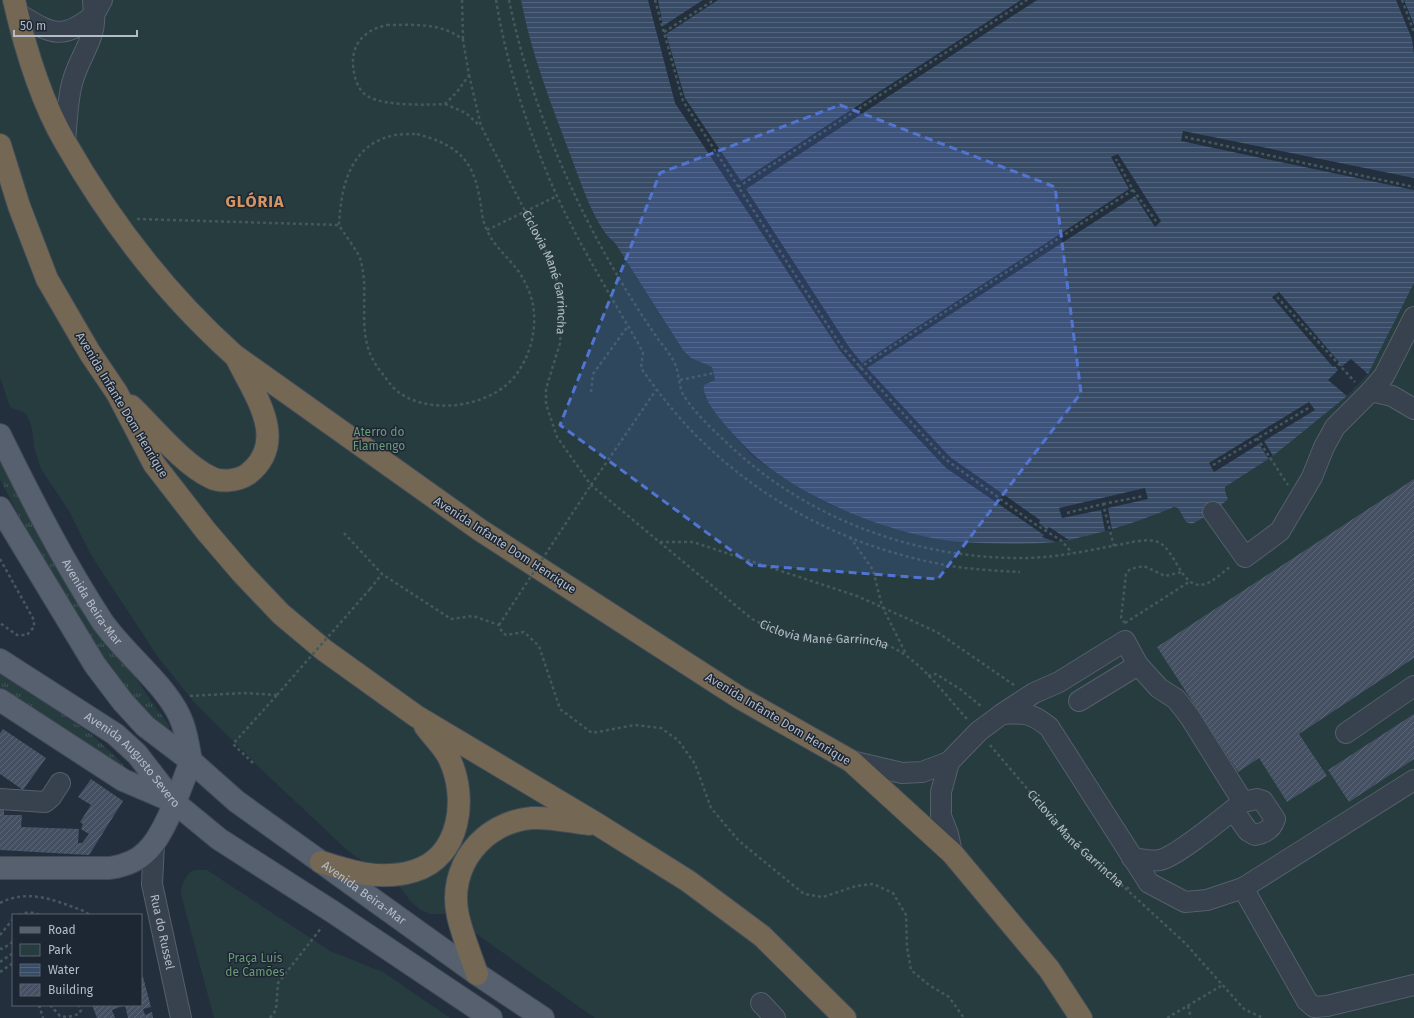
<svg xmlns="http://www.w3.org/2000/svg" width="1414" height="1018" font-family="'Fira Sans',sans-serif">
  <defs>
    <pattern id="grass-tufts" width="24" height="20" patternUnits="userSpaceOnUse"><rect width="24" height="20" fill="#263c3f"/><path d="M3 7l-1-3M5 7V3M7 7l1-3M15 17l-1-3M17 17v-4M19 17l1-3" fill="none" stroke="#435659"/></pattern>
    <pattern id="water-rules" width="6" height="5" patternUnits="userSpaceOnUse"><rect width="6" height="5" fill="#394c67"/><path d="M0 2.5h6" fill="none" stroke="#53647b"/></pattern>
    <pattern id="building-hatch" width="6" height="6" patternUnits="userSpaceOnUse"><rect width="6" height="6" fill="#455162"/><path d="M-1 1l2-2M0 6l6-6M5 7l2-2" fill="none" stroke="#5d6877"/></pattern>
  </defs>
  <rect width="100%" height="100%" fill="#242f3e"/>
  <path fill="url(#grass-tufts)" d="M0 443 95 617 151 701 169 725V735L141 708 107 665 31 539 0 479Z
    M0 672 91 734 123 764 125 770 0 690Z"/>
  <path fill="#263c3f" d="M0 0H521C531 54 552 106 571 157 580 180 595 228 615 243L683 350 691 358 712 367 715 380 704 395 725 424 752 456 782 477 830 505 873 521 920 535 961 542H1056L1120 527 1174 507 1178 508 1186 522 1228 497 1225 491V487L1273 456 1347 396 1368 374 1414 283V1018H595L448 914H431L421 910 411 902 400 887 348 851 262 770 193 701 158 657 91 555 69 511 41 469 34 447 32 428 27 416 25 413 10 407 0 377Z
    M194 870H207L330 951 383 972 450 1018H214L181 894C182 883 184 876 194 870Z"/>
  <path fill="url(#water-rules)" d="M521 0H1414V283L1368 374 1347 396 1273 456 1225 487V491L1228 499 1213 512 1192 524 1186 522 1178 508 1174 507C1145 519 1116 529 1086 536 1076 538 1066 542 1056 542 1026 545 993 544 962 542 892 537 785 493 739 440 728 428 701 401 704 385L715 380 712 367 691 358 683 350 615 243C595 228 580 180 571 157 552 106 531 54 521 0Z"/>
  <path fill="#242f3e" d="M648 0H658L663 26 703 0H718L666 34 685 98 741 181 1021 0H1037L746 189 849 347 862 363 1129 189 1111 157 1118 154 1161 221 1155 227 1135 196 867 368 950 457 1040 520 1039 523 1047 530 1049 527 1069 540 1056 542 1042 537 1044 535 946 468 894 413 841 352 675 103Z
    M1396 0H1404L1414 25V55L1412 39Z
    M1183 131 1414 178V190L1181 141Z
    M1279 292 1339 362 1338 363 1341 367 1351 359 1368 374 1347 396 1328 380 1338 370 1335 366 1333 367 1272 297Z
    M1309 402 1315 410 1264 441 1273 456 1268 458 1259 444 1214 472 1209 463Z
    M1145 488 1148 499 1108 508 1112 530 1105 531 1101 510 1062 518 1059 508Z"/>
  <path fill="url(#building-hatch)" d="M1414 479V658L1299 734 1327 776 1287 802 1259 758 1238 772 1157 647Z
    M1414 714V759L1349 802 1328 770Z
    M3 729 46 758 23 790 0 774V733Z
    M91 779 123 801 89 855 0 850V809H4V815H22L21 827 79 829 78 843H82L89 834 81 829 83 824 80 822 91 805 78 797Z
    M141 977H143L151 1007 143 1009 145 1015 152 1012 153 1018H128L125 1005 112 1010 115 1018H97L92 1005H141Z"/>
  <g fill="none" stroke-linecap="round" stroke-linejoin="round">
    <g stroke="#565f6c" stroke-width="22">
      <g id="minor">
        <path d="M93 0 94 15 102 0"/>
        <path d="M17 13C51 33 60 42 94 15 96 38 79 58 73 80 67 99 67 122 65 142"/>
        <path d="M1371 391 1384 376 1414 317"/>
        <path d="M1213 512 1245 557 1280 531 1312 477 1324 447 1335 427 1371 391 1392 396 1414 409"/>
        <path d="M1079 701 1138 665"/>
        <path d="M1002 714C1025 713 1030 712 1049 727L1149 883 1185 902 1207 900 1243 888 1414 780"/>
        <path d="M1346 733 1414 686"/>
        <path d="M851 761 902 773 922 772 949 762 941 792V816L948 834 952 853"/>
        <path d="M949 762 979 731 1002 714 1034 693 1059 682 1125 641 1138 665 1159 688 1176 699 1190 717 1243 802C1226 815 1178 856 1160 860 1151 862 1141 859 1132 858"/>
        <path d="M0 799 45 802 51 797 60 783"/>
        <path d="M1233 810 1248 831 1255 835C1265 833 1272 829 1275 819L1263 801 1257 799 1243 802"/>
        <path id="s3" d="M154 844 152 884 181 1018"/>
        <path d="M1243 888 1307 1001 1314 1007 1327 1006 1414 985"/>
        <path d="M761 1003 775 1018"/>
      </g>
    </g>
    <g stroke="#414a57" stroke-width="24">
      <g id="major">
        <path id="s4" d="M0 435C31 498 63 561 102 621 123 652 163 682 179 715 186 729 188 745 191 761"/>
        <path id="s5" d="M0 508 95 665 123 702 145 726 191 761 236 801 477 974 543 1018"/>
        <path id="s6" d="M0 660 115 734 137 754 174 802 219 839 333 912 491 1018"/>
        <path d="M0 700 123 780 172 801"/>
        <path d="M0 868H110C123 866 136 862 146 852 165 835 181 786 191 761"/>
      </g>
    </g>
    <g stroke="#434c59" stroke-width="24">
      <path id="highway" d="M14 0C25 48 40 99 65 142 110 221 167 295 234 355L480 530 740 698 851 761 952 853 1049 969 1081 1018
        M0 145 19 206 47 279 90 353 117 393 154 464 206 531 242 573 281 614 324 650 416 716 597 824 688 881 762 936 845 1018
        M131 406C153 427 183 464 210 477 220 483 238 481 248 474 290 441 254 394 236 357
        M321 862C352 872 381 881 414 871 461 857 468 797 449 758 444 747 432 736 425 726
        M477 974C471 956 462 934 458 916 447 867 483 822 532 818 551 817 571 822 590 824"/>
    </g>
    <g stroke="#44595c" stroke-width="2.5" stroke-dasharray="3 3" stroke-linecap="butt">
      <path d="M462 0 463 39"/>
      <path d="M496 0C507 67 529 134 557 196 582 250 614 301 643 352L641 368C660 395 682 423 706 445 776 512 868 555 965 568 983 570 1002 571 1020 572"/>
      <path d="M509 0C534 121 588 238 658 339 664 347 672 356 676 366 679 375 679 388 684 396 696 414 712 429 727 443 805 518 915 559 1023 558 1056 558 1090 550 1123 544 1133 542 1144 539 1155 541 1177 546 1180 595 1208 583 1216 579 1223 572 1230 567"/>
      <path d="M655 0 683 101 841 346 945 459 1035 524 1062 541 1072 553"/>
      <path d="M1402 0 1414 32"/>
      <path d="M387 25C413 25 442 22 463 40L469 75 457 92 445 104C426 105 386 106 369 97 361 93 357 85 355 77 348 50 359 31 387 25Z"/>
      <path d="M664 32 714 0"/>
      <path id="s1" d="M469 75 481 126 551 261 561 294 562 312 560 343 546 389V404L557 437 591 485 752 619C774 630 794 638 819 639 842 640 867 636 889 646 919 658 945 695 967 719"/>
      <path d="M445 104 466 113 480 126"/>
      <path d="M417 134C453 144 472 156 479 195 482 207 481 217 486 228 492 244 505 254 515 267 523 276 531 293 533 305 537 328 531 353 518 372 495 407 430 417 397 391 391 386 386 378 381 372 352 336 372 298 360 258 358 252 343 232 339 225 341 186 350 144 395 135 402 134 410 134 417 134Z"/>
      <path d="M1185 137 1414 187"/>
      <path d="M738 187 1027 0"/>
      <path d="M1133 190 1156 221"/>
      <path d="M137 219 339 225"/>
      <path d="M487 230 557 196"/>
      <path d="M1277 297 1355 382"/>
      <path d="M859 368 1133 190 1116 159"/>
      <path d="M680 380 714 373"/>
      <path d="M591 392 593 374 628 326"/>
      <path d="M1257 438 1288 485"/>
      <path d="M1213 465 1310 407"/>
      <path d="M591 485 656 390"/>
      <path d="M1103 504 1144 496"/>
      <path d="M1067 513 1103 504 1114 546"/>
      <path d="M344 533 382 574 451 619 473 616 499 625 502 632 506 635 524 632 539 646 560 709 592 733 635 725 661 728 678 740 695 764 711 808 739 841 804 894 823 897 856 886 873 884 893 893 906 915 907 947 911 970 929 985 949 997 964 1018"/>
      <path d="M850 537 873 570 882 606 906 654"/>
      <path d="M660 542H693L857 596 937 632 1014 685"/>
      <path d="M0 559 34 620V627L27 635H17L0 623"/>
      <path d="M370 589 382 574"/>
      <path d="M1125 623 1189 582"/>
      <path d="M1125 623 1121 618 1126 574 1130 569 1144 566 1165 576 1182 572"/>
      <path d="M928 676 936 674 960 689 982 707"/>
      <path d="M1182 682 1202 670"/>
      <path d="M190 696 244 693 277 695"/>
      <path id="s2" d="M990 745 1071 840 1123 886 1131 889"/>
      <path d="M253 763 233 744 277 695"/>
      <path d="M1125 888 1185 943 1244 1009 1263 1018"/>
      <path d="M0 903C29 888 56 901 84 911L90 915"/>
      <path d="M19 915 29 912 42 915"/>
      <path d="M0 935 13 919"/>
      <path d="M0 948 2 949 13 942"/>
      <path d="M0 962 13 953"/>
      <path d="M0 972 13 963"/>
      <path d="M39 1005 43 1018"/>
      <path d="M50 1005 60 1016 68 1017 79 1014 81 1010 79 1005"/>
      <path d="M1188 1006 1191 1018"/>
      <path d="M270 1018 276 1010 278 983 322 927"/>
      <path d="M1167 1018 1221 986"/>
    </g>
    <use href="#minor" stroke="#38414e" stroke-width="20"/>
    <use href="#major" stroke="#56606e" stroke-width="22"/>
    <use href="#highway" stroke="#746855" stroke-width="22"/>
    <path stroke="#44595c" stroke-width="2.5" stroke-dasharray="3 3" stroke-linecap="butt" d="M499 625 591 485
      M277 695 370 589"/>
  </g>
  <path fill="#5274d3" fill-opacity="0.2" stroke="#5274d3" stroke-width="3" stroke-dasharray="8 5" stroke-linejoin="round" d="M840 105 1055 187 1081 393 938 579 751 565 560 425 660 173Z"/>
  <g text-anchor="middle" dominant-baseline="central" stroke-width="3" stroke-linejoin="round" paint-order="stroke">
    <g font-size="12" fill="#b4bcc9" stroke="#1d2633">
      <text stroke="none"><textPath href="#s1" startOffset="214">Ciclovia Mané Garrincha</textPath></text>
      <text transform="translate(122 405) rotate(59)">Avenida Infante Dom Henrique</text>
      <text transform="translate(505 545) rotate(33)">Avenida Infante Dom Henrique</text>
      <text stroke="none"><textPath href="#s4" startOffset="191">Avenida Beira-Mar</textPath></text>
      <text stroke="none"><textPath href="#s1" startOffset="729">Ciclovia Mané Garrincha</textPath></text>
      <text transform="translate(778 719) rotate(31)">Avenida Infante Dom Henrique</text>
      <text stroke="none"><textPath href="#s6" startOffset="167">Avenida Augusto Severo</textPath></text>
      <text stroke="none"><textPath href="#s2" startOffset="127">Ciclovia Mané Garrincha</textPath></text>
      <text stroke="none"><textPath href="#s5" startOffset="538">Avenida Beira-Mar</textPath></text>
      <text stroke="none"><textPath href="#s3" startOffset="89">Rua do Russel</textPath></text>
    </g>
    <g font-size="12" fill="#6b9a76" stroke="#1d2633">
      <text x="379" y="432">Aterro do<tspan x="379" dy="14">Flamengo</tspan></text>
      <text x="255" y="958">Praça Luís<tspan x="255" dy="14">de Camões</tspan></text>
    </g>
    <g font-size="16" font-weight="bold" letter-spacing="1" fill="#d59563" stroke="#1d2633">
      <text x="255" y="201">GLÓRIA</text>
    </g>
  </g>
  <rect x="12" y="914" width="130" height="92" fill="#1d2633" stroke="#59626f"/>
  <rect x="20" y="927" width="20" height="6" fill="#56606e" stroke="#59626f"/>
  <text x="48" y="934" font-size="12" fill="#b4bcc9">Road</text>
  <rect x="20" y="944" width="20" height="12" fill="#263c3f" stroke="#59626f"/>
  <text x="48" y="954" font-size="12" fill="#b4bcc9">Park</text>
  <rect x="20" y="964" width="20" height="12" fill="url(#water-rules)" stroke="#59626f"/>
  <text x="48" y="974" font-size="12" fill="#b4bcc9">Water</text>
  <rect x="20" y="984" width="20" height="12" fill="url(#building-hatch)" stroke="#59626f"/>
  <text x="48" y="994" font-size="12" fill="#b4bcc9">Building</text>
  <path d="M14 30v6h123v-6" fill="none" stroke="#b4bcc9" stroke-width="2"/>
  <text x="20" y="30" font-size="12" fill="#b4bcc9" stroke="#1d2633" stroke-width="3" paint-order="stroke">50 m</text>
</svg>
